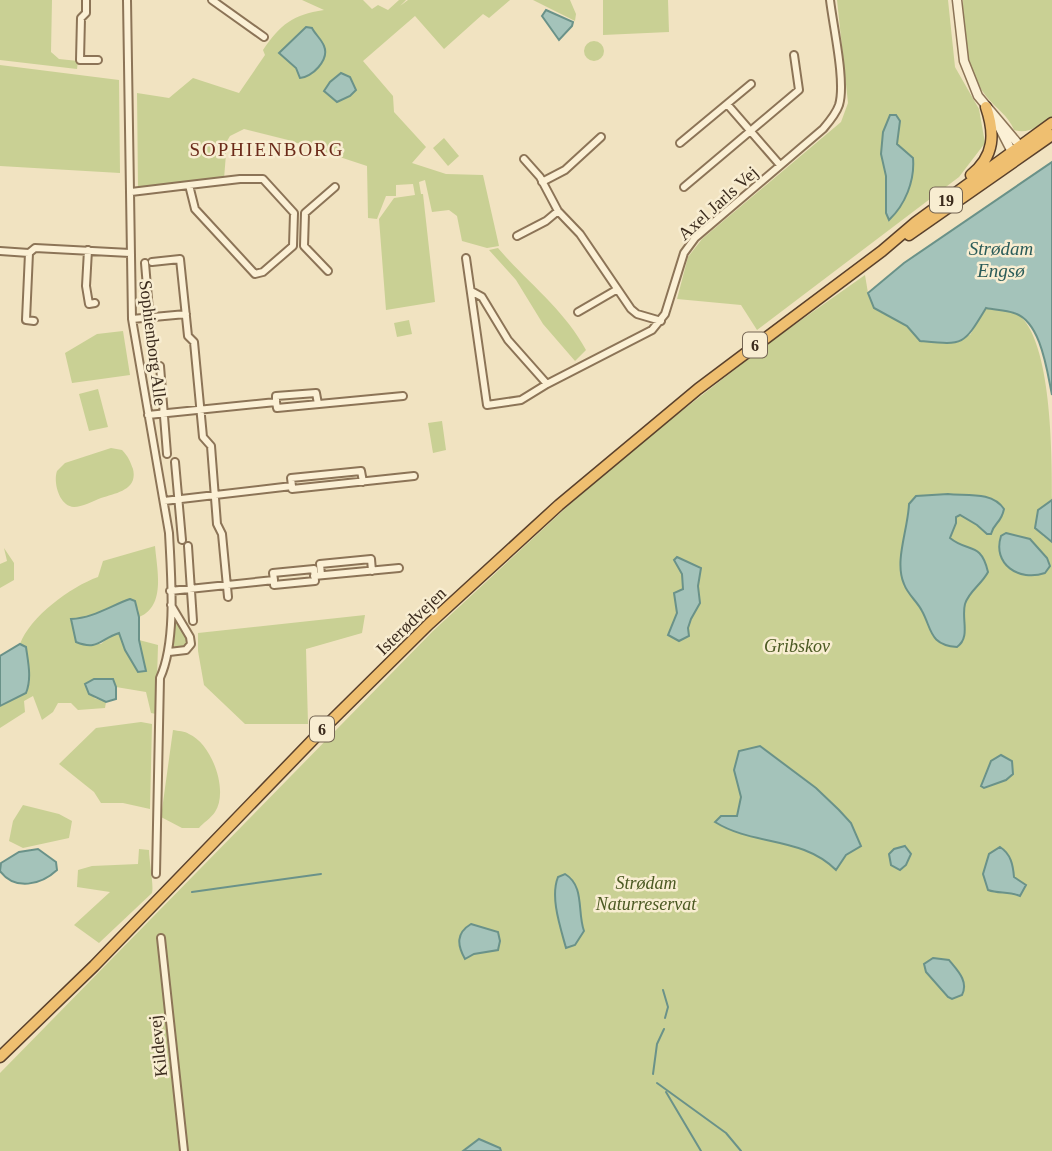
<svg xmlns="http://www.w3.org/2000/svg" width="1052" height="1151" font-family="'Times New Roman',serif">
  <rect width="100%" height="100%" fill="#f1e3c1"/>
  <path fill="#c9d094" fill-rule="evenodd" d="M0 0H52L51 52 59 59 78 61 77 69 0 60Z
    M302 0H363L372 9 378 5 388 10 399 0H406L400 6 408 0H510L489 18 483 14 444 49 415 16 363 61 393 96 394 112 426 147 412 163 446 174 483 175 499 246 487 248 462 241 457 216 449 210 432 212 425 180 419 182 421 194H423L435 302 386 310 379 219 394 198 415 195 413 184 396 185V196H386L377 219 368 218 367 166 288 140 244 129 230 136 227 141 224 179 138 188 137 93 169 98 193 78 239 93 265 55 263 50C281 24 292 15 324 10Z
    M533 0H570L576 14 575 21Z
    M603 0H668L669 32 603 35Z
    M837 0H948L955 67 979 109 985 143 959 177 757 330 741 305 677 299 688 257 702 239 841 122 848 103ZM890 115 900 121 897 145 913 158 886 213V176L881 154 883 132Z
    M963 0H1052V117C1040 125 1028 135 1014 130 1008 115 996 109 986 96 966 70 963 32 963 0Z
    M584 51a10 10 0 1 1 20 0a10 10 0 1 1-20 0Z
    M0 65 119 80 120 173 0 166Z
    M444 138 459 156 448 166 433 148Z
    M498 248C527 282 565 310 586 350L575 361 543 324 516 280 489 250Z
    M865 275 868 293 874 308 907 326 920 341 970 335 986 308C995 310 1010 310 1018 314 1052 341 1052 454 1052 500L1038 510 1043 536 1052 542V1151H0V1073L433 631 569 505 647 438 770 342Z
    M409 320 412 334 397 337 394 323Z
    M123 331 130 375 72 383 65 353 97 334Z
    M98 389 108 427 89 431 79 394Z
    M442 421 446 450 433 453 428 423Z
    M111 448 122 450C128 456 130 461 133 469 138 490 116 493 101 498 93 501 82 507 74 507 59 506 53 482 57 471L65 463Z
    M155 546C157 570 166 606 139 617L138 608 109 607 91 617 71 620 76 641 101 644 110 636 119 633 125 650 145 665 139 640 158 645 156 714 151 713 146 692 116 687 112 679 94 698 106 702 105 708 78 710 71 703H58L53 712 42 720 33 696 24 701 25 712 0 728V706L26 693 30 679 26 647 20 644C30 617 70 587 98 577L103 561Z
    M4 548 14 563V580L0 588V564L7 561Z
    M174 613 188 639 185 647 177 649 173 645Z
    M365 615 362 633 306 649 308 724H245L204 685 198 651V633Z
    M141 722 152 724 150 809 123 803H101L94 792 59 764 96 728Z
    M173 730C178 731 185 731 189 734 212 744 229 791 215 812 211 818 203 823 199 828H182L161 817Z
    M23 805 59 814 72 821 69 838 23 848 9 841 13 821Z
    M139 849 149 850C149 861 154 885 152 893L99 943 74 925 110 892 77 887 78 870 92 866 138 864Z"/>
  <path fill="#a4c3ba" stroke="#6a9289" stroke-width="2" d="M546 10 573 22 572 26 559 40 542 16Z
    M306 27 312 28C315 34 322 40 324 46 330 60 311 78 300 78L296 68 279 53Z
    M341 73 350 77 356 90 350 96 337 102 324 91 330 82Z
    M890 115H896L900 121 897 144 913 158C915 181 905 205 889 220L886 213V176L881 154 883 132Z
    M1052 162V395C1047 371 1041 321 1014 313 1005 310 995 310 986 308 963 346 964 345 920 341L907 326 874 308 868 293 904 263Z
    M948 494C966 496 992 491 1004 509 1001 524 994 522 991 534H987L977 525 960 515 956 517V523L950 538C968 553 981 541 988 572 982 584 969 591 965 604 961 619 971 637 957 647 929 645 932 629 922 611 917 601 908 595 904 584 894 561 908 530 909 504L916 496Z
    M1052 500V542L1035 528 1038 510Z
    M1006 533 1030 539 1047 558 1050 566 1045 573C1019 582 992 564 1001 536Z
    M677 557 701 568 698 586 700 603 691 619 688 628 689 636 679 641 668 635 677 613 674 593 683 589 682 574 674 560Z
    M130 599 135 601 139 617V640L146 671 138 672 125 650 119 633C100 639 98 651 76 642L71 619C93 618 110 606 130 599Z
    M20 644 26 647C28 662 32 678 26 693L0 706V656Z
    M94 679H113L116 687V699L106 702 89 694 85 684Z
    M760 746 816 788 839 810 851 823 861 846 846 855 836 870C802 836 753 846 715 822L721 816H737L741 797 734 770 739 751Z
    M1001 755 1012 761 1013 774 1006 780 984 788 981 786 991 761Z
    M905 846 911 854 906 865 900 870 891 865 889 854 894 849Z
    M1000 847C1011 854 1013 865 1014 877L1026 885 1020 896C1008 891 999 894 988 890L983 874 989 854Z
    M38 849 56 862 57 870C41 885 15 891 0 871L1 863 19 852Z
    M565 874C585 886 577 912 584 931L575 945 566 948C560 926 550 897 558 877Z
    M471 924 498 932 500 941 498 950 474 954 465 959C457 945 456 933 471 924Z
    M933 958 949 960C957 970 969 981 962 995L952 999 948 997 926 972 924 964Z
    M479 1139 500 1148 501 1151H463Z"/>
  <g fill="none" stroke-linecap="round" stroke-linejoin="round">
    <path stroke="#6a9289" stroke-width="2" d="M192 892 321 874
      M663 990 668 1007 665 1018
      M653 1074 657 1044 664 1029
      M657 1083 726 1133 741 1151
      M666 1092 701 1151"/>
    <g stroke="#8c7457" stroke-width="10">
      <path id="minor" d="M86 0V13L81 18 80 60H98
        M127 0 132 319 169 533C171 574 177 641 160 678L156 874
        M212 0 264 37
        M727 104 780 165
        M680 143 751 84
        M524 159 540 177 558 211 580 234 631 309 637 314 661 321
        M542 182 565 170 601 137
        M684 187 799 90 794 55
        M131 192 189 185 195 209 255 274 263 272 293 246 294 213 263 179H240L189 185
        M517 236 546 221 558 211
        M88 250 86 286 89 304 95 303
        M0 251 29 253 35 248 130 253
        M29 253 26 320 34 321
        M466 258 487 405 521 400 547 384 652 330 665 314 684 253 695 238 823 129C829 122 836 114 839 105 846 82 833 26 830 0
        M152 262 180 259 188 336 194 342 203 437 211 446 217 524 222 534 228 597
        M145 263 153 359
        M328 271 304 246 305 213 335 187
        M471 291 482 297 508 340 547 384
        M578 312 616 290
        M132 319 186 314
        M160 366 167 454
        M276 402V396L316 393 318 404
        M148 415 276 402 277 408 403 396
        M175 462 182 540
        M292 486 291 478 361 471 363 482
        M164 501 292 486V489L414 476
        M188 546 193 621
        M321 575 320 564 371 559 372 571
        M314 576 399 568
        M170 591 274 580V585L315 581 314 569 273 573 274 580
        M169 652 186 650 191 644 190 637 171 605
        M161 938 184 1151"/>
    </g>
    <g stroke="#8c7457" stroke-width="11">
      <path id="tertiary" d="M957 0 964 61 978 96 1020 146 1021 150
        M996 121 1012 152 1016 154"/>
    </g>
    <g stroke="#5a412c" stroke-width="13">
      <path id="trunk" d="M971 175C995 156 995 133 986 107
        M909 235 1052 135
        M0 1057 94 966 330 722 429 624 559 505 698 389 882 251 916 222 1052 123"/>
    </g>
    <use href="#minor" stroke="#fbf0d5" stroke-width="6"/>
    <use href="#tertiary" stroke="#fbf0d5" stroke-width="8"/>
    <use href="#trunk" stroke="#efbf70" stroke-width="10"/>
  </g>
  <g text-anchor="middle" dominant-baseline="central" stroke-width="5" stroke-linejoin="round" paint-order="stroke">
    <g fill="#f8edd1" stroke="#746553" stroke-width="2">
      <rect x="930" y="187.5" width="32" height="25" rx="5"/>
      <rect x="743" y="332.5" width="24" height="25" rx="5"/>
      <rect x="310" y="716.5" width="24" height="25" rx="5"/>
    </g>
    <g font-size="16" font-weight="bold" fill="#3b2b1d">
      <text x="946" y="200">19</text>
      <text x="755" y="345">6</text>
      <text x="322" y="729">6</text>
    </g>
    <g font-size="18" fill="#3b2b1d" stroke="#f8edd1">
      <text transform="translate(718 203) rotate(-42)">Axel Jarls Vej</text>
      <text transform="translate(153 343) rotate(83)">Sophienborg Alle</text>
      <text transform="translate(411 621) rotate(-44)">Isterødvejen</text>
      <text transform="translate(158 1046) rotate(-96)">Kildevej</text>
    </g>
    <g font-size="18" font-style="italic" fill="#4b5922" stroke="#f8edd1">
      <text x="797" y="646">Gribskov</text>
      <text x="646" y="883">Strødam<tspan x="646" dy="21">Naturreservat</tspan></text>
    </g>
    <g font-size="19" letter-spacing="2" fill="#6b2a19" stroke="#f8edd1">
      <text x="267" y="149">SOPHIENBORG</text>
    </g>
    <g font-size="19" font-style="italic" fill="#2b5c59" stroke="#f8edd1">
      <text x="1001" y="248">Strødam<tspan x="1001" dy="22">Engsø</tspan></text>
    </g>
  </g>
</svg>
